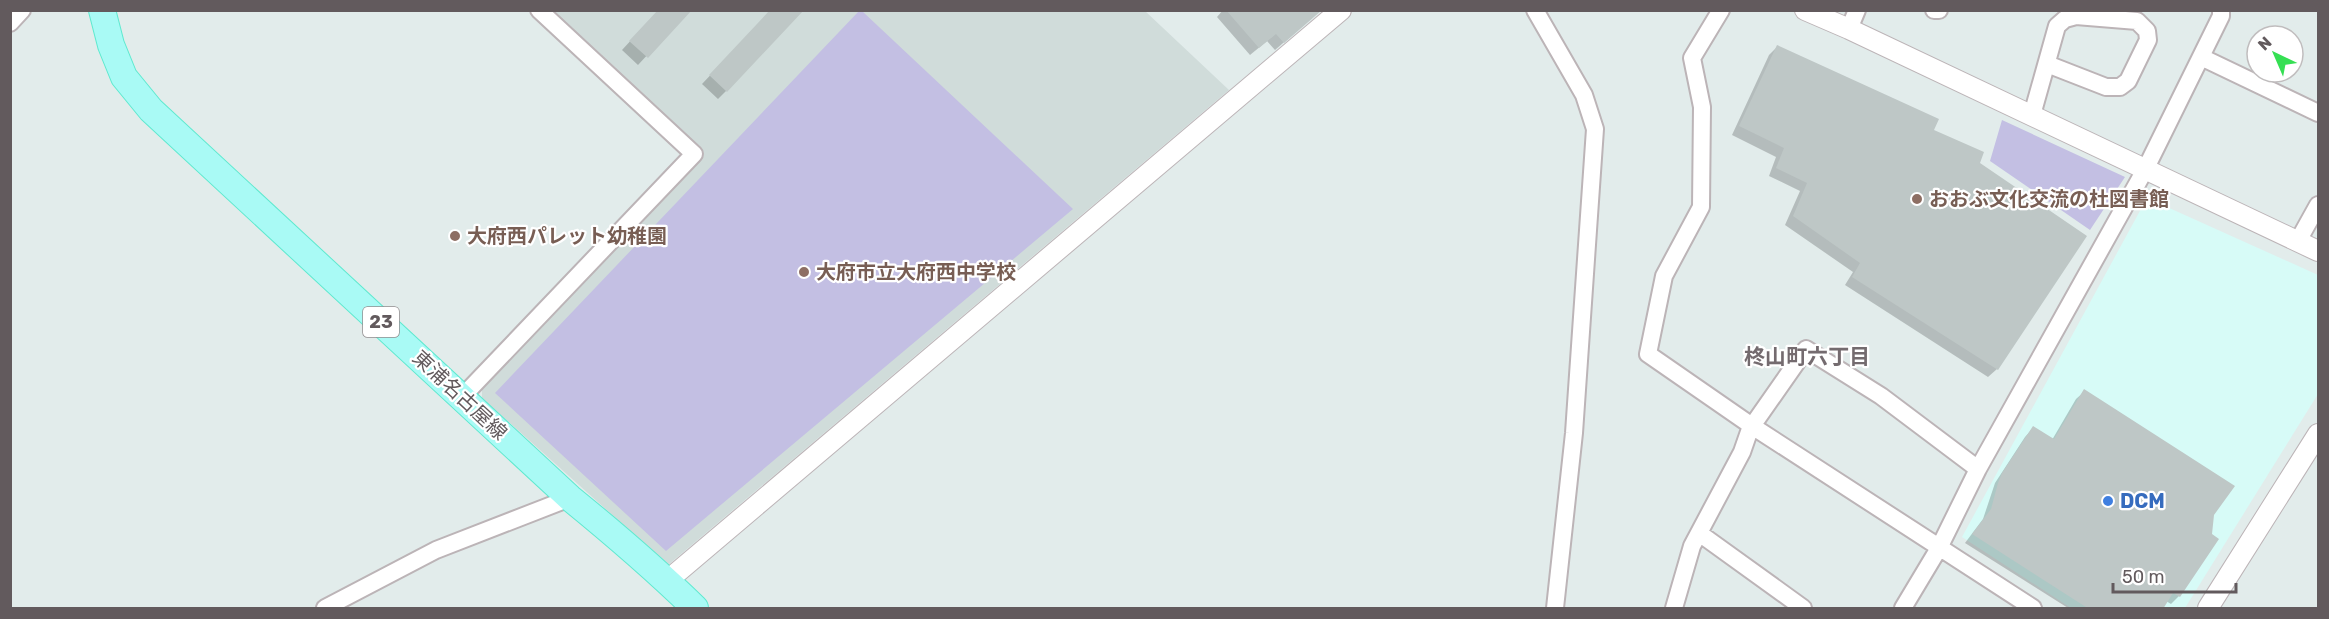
<svg xmlns="http://www.w3.org/2000/svg" width="2329" height="619" font-family="Rubik,'Noto Sans JP',sans-serif">
  <rect width="100%" height="100%" fill="#e2eceb"/>
  <path fill="#d7fbf7" d="M2147 198 2318 275V394L2185 608H2071L1962 537Z"/>
  <path fill="#d0dcda" d="M551 11H1145L1229 90 668 565 482 398V389L704 154Z"/>
  <path fill="#c3bfe3" d="M859 11H862L1073 209 666 551 495 393Z
    M2002 120 2125 177 2090 230 1990 161Z"/>
  <path fill="#0003" d="M659 10H689L638 65 622 50Z
    M772 10 726 91 718 99 702 84Z
    M1223 10H1321L1275 50 1267 41 1250 55 1217 17Z
    M1777 47 1932 131 1978 164 1997 369 1988 377 1845 285 1853 272 1785 225 1800 191 1769 176 1776 157 1732 135 1769 55Z
    M2085 391 2212 514 2211 535 2179 596 2171 604 2166 601 2161 608H2068L1965 543 1983 519 1995 483 2025 437 2033 428 2052 440 2076 399Z"/>
  <path fill="#bec7c6" d="M658 10H692L648 58 629 41Z
    M770 10H804L727 92 709 75Z
    M1226 10H1322L1284 43 1276 34 1259 48Z
    M1777 45 1939 119 1934 130 1984 152 1980 163 2087 236 1998 370 1852 277 1860 263 1793 216 1807 183 1776 168 1784 148 1739 126Z
    M2084 389 2235 486 2214 515 2212 534 2219 539 2180 597 2173 593 2163 609H2089L1972 534 1991 509 1998 483 2002 473 2033 426 2054 439Z"/>
  <g fill="none" stroke-linecap="round" stroke-linejoin="round">
    <g stroke="#bcb4b7" stroke-width="20">
      <path id="minor" d="M1535 10 1584 95 1595 129 1574 433 1555 608
        M1721 10 1692 58 1702 107 1701 207 1664 276 1648 354 1752 426 2033 608
        M1934 10H1939
        M10 23 22 10
        M1849 29 1857 10
        M2201 57 2318 113
        M2032 115 2057 26 2065 19 2076 16 2137 21 2147 31 2148 40 2128 81 2120 87H2106L2047 64
        M2298 241 2318 205
        M462 397 694 154 539 10
        M1699 533 1803 608
        M325 608 436 550 570 498
        M1674 608 1692 546 1742 452 1750 429 1806 349 1881 396 1978 469
        M1903 608 1939 548 1978 469 2146 168 2221 16V10"/>
    </g>
    <g stroke="#bcb4b7" stroke-width="22">
      <path id="tertiary" d="M1805 10 1849 29 2318 251
        M667 581 1341 10
        M2208 608 2318 434"/>
    </g>
    <g stroke="#5ee9cf" stroke-width="28">
      <path id="primary" d="M102 10 111 45 124 77 151 110 570 498C613 533 656 570 695 608"/>
    </g>
    <use href="#minor" stroke="#fff" stroke-width="16"/>
    <use href="#tertiary" stroke="#fff" stroke-width="20"/>
    <use href="#primary" stroke="#a9faf5" stroke-width="26"/>
  </g>
  <g fill="#8d6e63" stroke="#fff" stroke-width="2">
    <circle cx="1917" cy="199" r="6"/>
    <circle cx="455" cy="236" r="6"/>
    <circle cx="804" cy="272" r="6"/>
  </g>
  <circle fill="#3f7fe0" stroke="#fff" stroke-width="2" cx="2108" cy="501" r="6"/>
  <g text-anchor="middle" dominant-baseline="central" stroke-width="4.5" stroke-linejoin="round" paint-order="stroke">
    <rect fill="#fff" stroke="#918c8e" stroke-width="1.5" x="363" y="307" width="36" height="30" rx="4.5"/>
    <g font-size="18" font-weight="bold" fill="#625a5d">
      <text x="381" y="322">23</text>
    </g>
    <g font-size="20" font-weight="bold" fill="#785e54" stroke="#fff" text-anchor="start">
      <text x="1929" y="199">おおぶ文化交流の杜図書館</text>
      <text x="467" y="236">大府西パレット幼稚園</text>
      <text x="816" y="272">大府市立大府西中学校</text>
    </g>
    <g font-size="20" fill="#625a5d" stroke="#fff">
      <text transform="translate(460 395) rotate(43)">東浦名古屋線</text>
    </g>
    <g font-size="20" font-weight="bold" fill="#366cbe" stroke="#fff" text-anchor="start">
      <text x="2120" y="501">DCM</text>
    </g>
    <g font-size="21" font-weight="bold" fill="#746b6f" stroke="#fff">
      <text x="1807" y="356">柊山町六丁目</text>
    </g>
  </g>
  <rect width="2329" height="619" fill="none" stroke="#625a5d" stroke-width="24"/>
  <g transform="translate(2275 54) rotate(316)"><circle r="28" fill="#ffffff" stroke="#c0bdbe" stroke-width="1.5"/>
  <path d="M0-4.5L10 22L0 15L-10 22Z" fill="#35df53"/>
  <text y="-9" font-size="16" font-weight="bold" text-anchor="middle" fill="#625a5d">N</text>
  </g>
  <path d="M2113 583v9h123v-9" fill="none" stroke="#625a5d" stroke-width="3"/>
  <text x="2122" y="583" font-size="18" fill="#625a5d" stroke="#ffffff" stroke-width="4.5" paint-order="stroke">50 m</text>
</svg>
